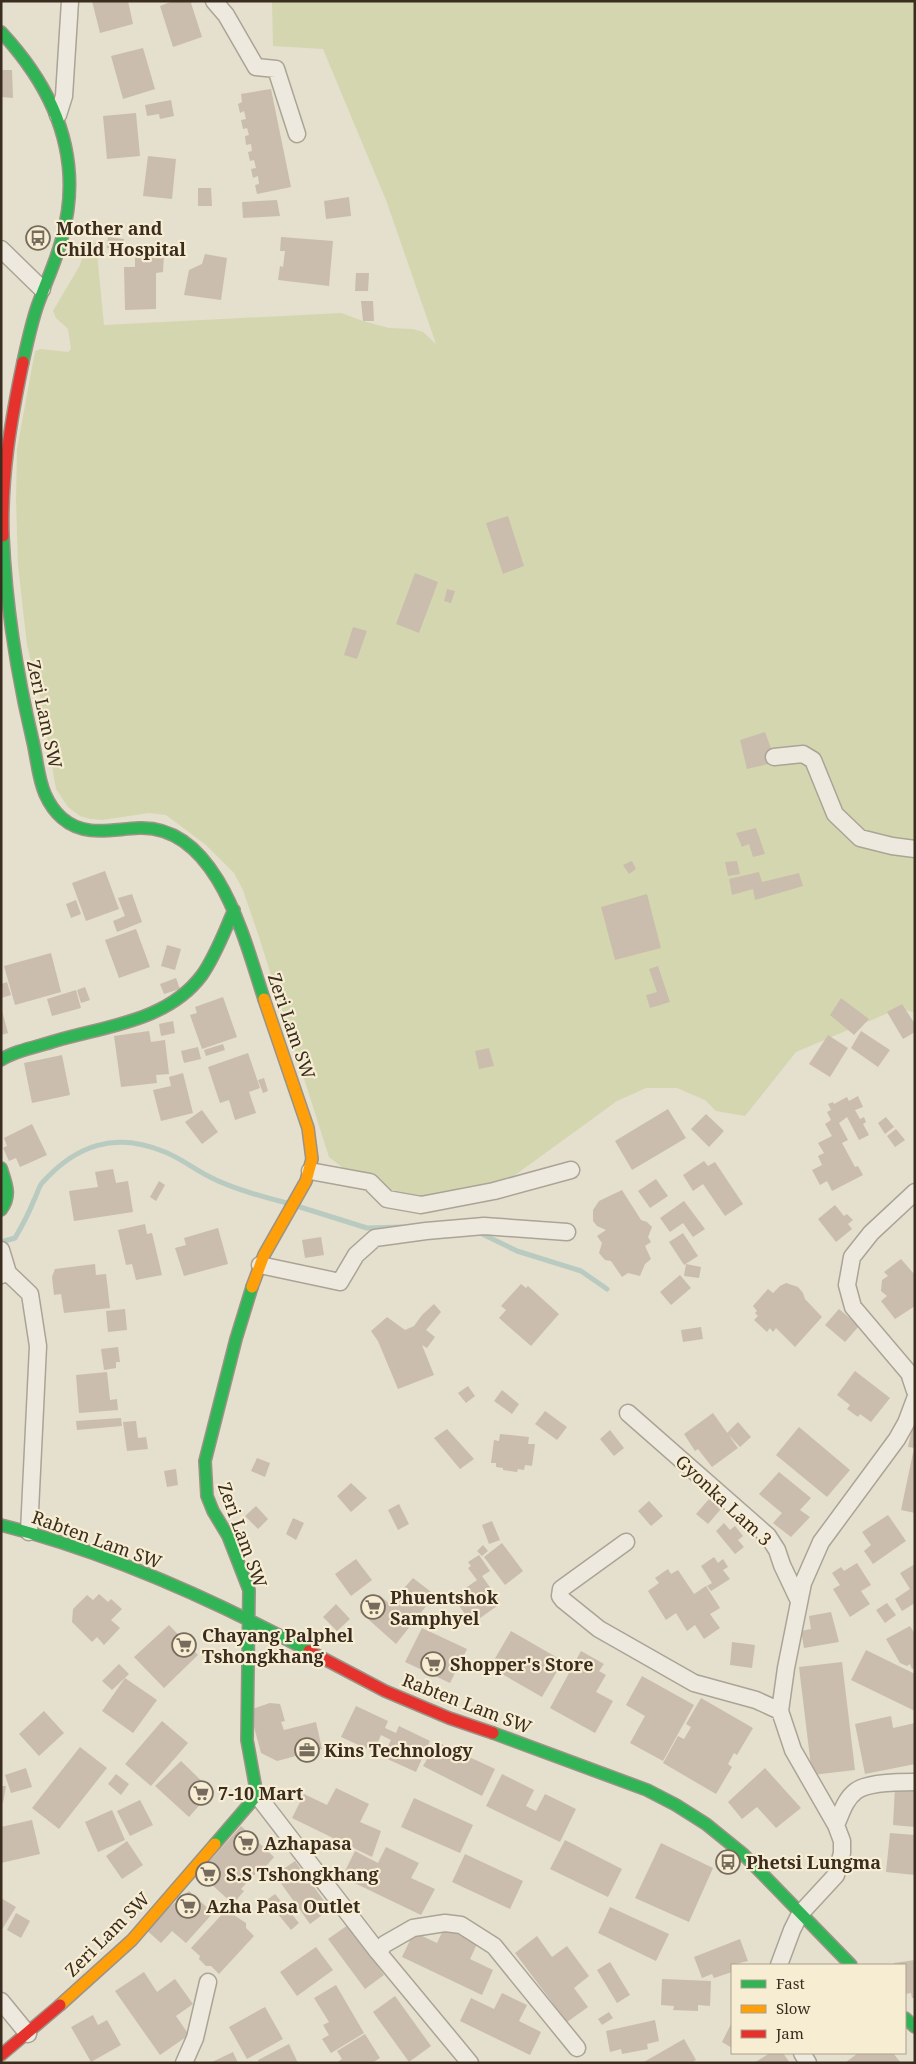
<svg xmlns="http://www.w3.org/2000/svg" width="916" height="2064" font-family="'Noto Serif',serif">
  <rect width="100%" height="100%" fill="#e5dfce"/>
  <path fill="#d4d6b0" d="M272 1H915V1013L900 1008 796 1052 745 1116 716 1111 705 1100 677 1088H646L617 1101 511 1178 481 1189 434 1199 401 1198 354 1171 343 1168 329 1157 259 937 243 890 234 873 206 845 166 815 149 813 102 820 90 819 80 816 68 807 56 789 40 697 27 645 18 565 16 498 17 449 35 351 41 349 68 352 71 349 68 329 56 318 53 311 80 265 87 242 96 243 104 325 341 313 363 321 389 328 413 329 423 332 436 344 386 200 323 49 273 46Z"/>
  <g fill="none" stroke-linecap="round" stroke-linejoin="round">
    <path stroke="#b9cbc0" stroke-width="5" d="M300 1207 367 1228 401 1227
      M478 1232 517 1251 581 1271 607 1289
      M1 1242 15 1238C22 1226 29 1213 34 1200 37 1195 38 1188 42 1183 76 1145 115 1131 165 1152 180 1158 193 1168 208 1176 230 1188 263 1197 287 1203"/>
  </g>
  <path fill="#cabdae" d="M92 1H128L133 24 100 33Z
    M173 1H194L191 3 202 37 173 47 160 6Z
    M143 48 155 89 123 99 111 56Z
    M1 70H12L13 98 1 97Z
    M271 89 291 187 257 194 255 185 259 184 258 176 253 178 251 169 256 168 254 160 250 161 248 152 252 151 251 144 246 145 245 136 249 135 247 128 243 129 241 120 246 119 244 111 240 113 238 104 242 102 241 94Z
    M171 100 174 116 160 119 159 114 147 116 145 105Z
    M136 113 140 156 107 159 103 116Z
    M148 156 176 159 172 199 143 196Z
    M198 188H211L212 206H198Z
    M349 197 351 216 326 219 324 201Z
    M277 200 280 216 243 218 242 202Z
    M108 237 124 239V249L107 248Z
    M281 237 333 241 329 286 278 280 280 266 283 267 285 251H280Z
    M205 254 227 258 221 300 184 295 189 270 202 264Z
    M164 255 163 272 156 273V309L125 310 124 267H135V256Z
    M356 273H369L368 291H355Z
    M361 301H373L374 321H363Z
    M508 516 524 566 503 574 486 523Z
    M415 573 438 582 419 633 396 624Z
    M447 589 455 591 451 603 444 601Z
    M353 627 367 631 357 659 344 655Z
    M765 732 776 762 747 769 740 740Z
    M756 828 765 854 753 857 749 844 742 847 736 833Z
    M632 861 636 869 629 874 623 865Z
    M737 861 740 874 728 876 725 862Z
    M105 871 119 909 86 921 72 883Z
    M759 872 762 882 799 873 803 886 755 900 753 889 732 895 729 879Z
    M132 894 142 922 117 932 113 921 125 916 118 898Z
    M647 894 661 948 615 960 601 907Z
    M76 900 81 914 71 918 66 904Z
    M136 929 150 967 119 978 105 940Z
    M167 945 181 949 175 970 161 966Z
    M51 953 61 992 15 1005 4 966Z
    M658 966 670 1002 650 1008 646 995 657 992 649 969Z
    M176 978 180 989 164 994 160 984Z
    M7 982 11 995 1 998V984Z
    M85 987 90 1000 81 1003 77 990Z
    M76 990 81 1008 52 1016 47 999Z
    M223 997 237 1037 202 1049 190 1015 197 1013 195 1007Z
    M841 998 869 1019 854 1035 830 1015Z
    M902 1004 915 1024V1032L903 1039 887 1012Z
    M1 1007 8 1033 1 1035Z
    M173 1021 175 1033 161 1036 159 1024Z
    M149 1031 151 1042 165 1040 169 1074 156 1075 157 1083 121 1087 114 1036Z
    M861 1031 890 1050 878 1067 851 1048Z
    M828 1035 848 1048 830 1077 809 1064Z
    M223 1044 225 1050 206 1056 204 1050Z
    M198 1047 201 1059 184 1063 181 1051Z
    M489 1048 494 1066 479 1069 475 1051Z
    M248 1053 260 1088 249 1092 256 1113 235 1120 229 1100 220 1103 208 1067Z
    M62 1055 70 1095 32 1103 24 1063Z
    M183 1073 193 1113 161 1121 153 1090 171 1086 169 1077Z
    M264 1078 268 1091 263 1093 258 1080Z
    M858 1096 863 1107 855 1110 860 1119 864 1117 866 1122 863 1124 869 1135 859 1140 847 1117 839 1123 848 1140 842 1143 855 1167 858 1166 863 1175 832 1191 827 1181 820 1185 812 1170 822 1165 818 1156 824 1153 818 1143 832 1136 825 1124 831 1120 827 1112 831 1110 828 1104 833 1102 834 1104 847 1097 849 1101Z
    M668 1109 686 1138 632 1170 615 1141Z
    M202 1110 218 1132 202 1144 185 1122Z
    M706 1114 724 1131 709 1147 691 1129Z
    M886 1117 894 1127 885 1134 878 1123Z
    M32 1124 47 1155 20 1167 16 1158 9 1161 3 1148 7 1146 4 1138Z
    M896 1129 905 1140 895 1147 887 1136Z
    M704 1161 708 1166 715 1162 743 1204 725 1216 703 1184 693 1191 683 1175Z
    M113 1169 116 1183 128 1181 133 1212 74 1221 69 1191 98 1187 95 1172Z
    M656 1179 668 1196 650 1208 638 1191Z
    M159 1181 165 1185 156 1201 150 1197Z
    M622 1190 641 1220 647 1222 652 1227 648 1237 651 1242 645 1246 651 1259 645 1264 640 1276 628 1273 622 1277 611 1261 605 1260 599 1253 602 1243 597 1236 606 1230 597 1226 593 1221V1210L599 1201Z
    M684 1201 705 1229 693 1237 683 1223 670 1232 660 1218Z
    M835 1205 844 1216 847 1214 853 1220 848 1224 852 1229 836 1242 818 1219Z
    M145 1224 147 1234 152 1233 162 1275 136 1280 132 1264 126 1265 118 1230Z
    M218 1228 228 1264 184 1276 175 1248 186 1245 184 1238Z
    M683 1233 698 1256 684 1265 669 1242Z
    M321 1237 324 1255 305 1258 302 1240Z
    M901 1259 915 1275V1306L895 1319 881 1301 887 1296 881 1291 882 1280 888 1276 884 1272Z
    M95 1264 96 1275 106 1274 110 1308 64 1313 61 1294 54 1295 52 1277 55 1269Z
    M686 1264 701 1267 699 1278 684 1276Z
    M680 1275 691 1288 671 1305 660 1292Z
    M786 1283 798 1287 803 1293 805 1299 822 1317 795 1347 776 1328 773 1332 770 1328 767 1332 754 1320 758 1316 755 1313 757 1311 753 1306 768 1289 773 1293 780 1286Z
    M521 1284 526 1288 528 1286 559 1314 531 1346 499 1318 506 1310 501 1306Z
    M434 1304 441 1312 426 1330 435 1337 427 1348 422 1345 434 1375 398 1389 378 1341 371 1331 387 1317 405 1330 414 1326 422 1315Z
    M125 1309 127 1330 108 1332 106 1311Z
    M839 1309 859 1326 845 1342 825 1325Z
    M701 1327 703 1339 683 1342 681 1330Z
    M118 1347 120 1362H116V1368L104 1370 101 1349Z
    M855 1371 890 1398 871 1422 860 1414 858 1417 847 1409 850 1405 837 1395Z
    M107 1372 110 1400 117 1399 118 1410 79 1413 76 1375Z
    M468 1386 475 1396 466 1403 458 1393Z
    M502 1390 519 1404 512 1414 494 1401Z
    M545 1411 567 1427 557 1440 535 1424Z
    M713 1413 738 1448 712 1467 698 1449 695 1451 684 1434Z
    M121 1418 122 1426 77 1430 76 1421Z
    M136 1421 138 1438 146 1437 148 1449 127 1451 123 1422Z
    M914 1421H915V1448L908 1447Z
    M738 1422 751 1437 740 1447 727 1433Z
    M799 1427 850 1470 827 1497 776 1455Z
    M447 1429 474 1459 460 1469 434 1438Z
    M610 1430 624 1448 614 1456 600 1439Z
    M500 1434 529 1437 528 1444H535L532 1466 525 1465 524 1470 518 1469 517 1472 503 1470V1468L496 1467V1463H491L494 1440 499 1441Z
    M913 1453H915V1513L901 1510Z
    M257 1458 270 1463 265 1477 251 1471Z
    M176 1469 178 1485 167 1487 164 1471Z
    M779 1472 811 1498 800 1510 810 1517 791 1537 773 1523 782 1513 759 1494Z
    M351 1483 367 1498 351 1512 337 1496Z
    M709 1499 721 1509 708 1524 696 1514Z
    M649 1501 663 1516 651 1526 638 1511Z
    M399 1504 409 1524 398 1530 388 1510Z
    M256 1506 268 1519 258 1529 245 1516Z
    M888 1515 906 1541 873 1564 864 1551 871 1545 862 1532Z
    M293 1518 304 1523 296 1540 286 1534Z
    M492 1521 500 1540 489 1544 482 1525Z
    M724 1523 730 1530 735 1526 743 1536 738 1540 744 1547 735 1554 716 1531Z
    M502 1543 523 1571 505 1585 484 1557Z
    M483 1545 488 1551 482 1556 477 1551Z
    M479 1555 490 1571 482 1576 501 1603 472 1624 453 1597 477 1580 468 1568 471 1566 468 1562Z
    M714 1557 718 1563 723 1559 728 1567 723 1570 730 1579 711 1591 707 1586 712 1583 701 1566Z
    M356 1559 372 1580 351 1596 335 1574Z
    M857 1563 871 1585 861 1591 870 1604 850 1617 833 1589 840 1585 832 1573 841 1567 844 1571Z
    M915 1564V1603L902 1611 895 1599 910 1589 900 1573Z
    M668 1569 671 1574 678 1570 694 1594 706 1586 720 1608 710 1614 720 1628 704 1639 695 1625 687 1631 676 1613 666 1620 648 1591 659 1583 655 1578Z
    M413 1578 435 1595 396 1644 360 1612 379 1595 390 1604Z
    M99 1594 108 1602 111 1599 122 1609 111 1620 120 1628 104 1645 97 1637 92 1642 72 1622 73 1609 87 1595 93 1600Z
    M887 1603 896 1615 885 1623 876 1610Z
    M336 1604 350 1619 337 1631 323 1617Z
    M831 1612 839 1642 804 1648 801 1631 811 1629 809 1616Z
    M169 1625 198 1655 164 1688 134 1657Z
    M910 1626 915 1634V1668L912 1669 910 1664 907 1666 900 1663 886 1639Z
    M422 1628 467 1649 450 1683 405 1662Z
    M511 1631 563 1661 542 1697 490 1667Z
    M732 1642 755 1645 752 1668 730 1665Z
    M866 1650 915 1674V1711L851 1680Z
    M581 1651 604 1664 599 1671 606 1675 596 1692 613 1701 595 1733 550 1708Z
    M842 1662 855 1770 812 1775 799 1667Z
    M119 1664 129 1674 112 1690 102 1681Z
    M642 1676 694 1705 663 1761 630 1743 645 1716 626 1705Z
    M125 1678 157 1700 133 1733 102 1711Z
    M701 1698 753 1728 737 1755 734 1753 728 1764 732 1767 716 1794 663 1763 678 1736 684 1739 691 1727 686 1724Z
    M270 1703 280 1704 285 1721 281 1722 284 1730 316 1722 322 1749 277 1761 261 1753 250 1712 255 1708Z
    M356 1706 388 1721 385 1728 396 1733 399 1726 430 1741 416 1772 383 1757 391 1740 381 1735 374 1752 341 1737Z
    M44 1711 64 1733 39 1756 19 1734Z
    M891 1716 893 1728 915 1723V1764L865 1774 855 1724Z
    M162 1721 188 1743 151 1786 125 1764Z
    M437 1742 495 1769 482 1796 423 1766Z
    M80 1747 107 1768 59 1829 32 1808Z
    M181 1761 212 1791 189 1817 155 1786Z
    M26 1768 32 1787 11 1793 5 1775Z
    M765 1768 801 1808 776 1828 757 1807 742 1819 728 1802Z
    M116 1774 129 1784 121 1795 108 1784Z
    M502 1774 534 1790 526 1806 536 1811 545 1794 576 1809 560 1842 486 1806Z
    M1 1786H6L3 1803H1Z
    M895 1787 915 1788V1827L893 1825Z
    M336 1788 369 1804 360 1822 381 1831 372 1857 292 1818 304 1794 327 1805Z
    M414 1798 473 1825 460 1853 401 1827Z
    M140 1800 153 1825 130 1836 117 1811Z
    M112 1810 125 1840 98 1852 85 1822Z
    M32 1820 40 1854 1 1863V1827Z
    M241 1826 274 1857 262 1871 260 1869 241 1889 244 1891 233 1904 199 1873Z
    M890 1833 915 1835V1875L886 1872Z
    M565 1840 622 1869 608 1897 550 1869Z
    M127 1841 143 1865 122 1879 106 1856Z
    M661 1843 713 1868 689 1922 635 1898Z
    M386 1847 419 1863 411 1878 435 1889 421 1915 342 1877 355 1851 378 1863Z
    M465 1854 523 1881 510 1909 452 1882Z
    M295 1861 330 1909 310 1924 275 1875Z
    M189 1891 213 1913 186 1943 172 1931 161 1943 144 1928Z
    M275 1894 299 1923 291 1930 273 1908 262 1916 256 1908Z
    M1 1898 16 1907 1 1931Z
    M610 1907 669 1934 656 1961 598 1933Z
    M226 1910 246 1923V1928L254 1936 219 1974 211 1966H206L199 1959 200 1956 191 1948Z
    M16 1913 30 1921 21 1938 7 1930Z
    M348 1925 384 1975 365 1989 328 1939Z
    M445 1926 478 1942 470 1959 493 1970 482 1995 402 1957 414 1932 437 1943Z
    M537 1936 552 1957 567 1946 589 1976 574 1988 588 2007 567 2022 515 1953Z
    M740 1939 748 1961 732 1965V1972L714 1978 712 1974 702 1978 694 1957Z
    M316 1947 333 1970 297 1996 280 1972Z
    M915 1960V1998H912L911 1993 905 1994V1965H894V1963Z
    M610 1962 630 1995 617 2003 597 1970Z
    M144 1972 157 1992 175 1979 193 2004 176 2016 189 2035 160 2055 115 1991Z
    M662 1979 711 1981 710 2006 698 2005V2011L673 2010 674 2006 661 2005Z
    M336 1985 364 2033 331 2053 322 2039 329 2035 323 2025 329 2022 314 1998Z
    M502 1993 527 2005 519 2021 541 2032 530 2055 460 2021 471 1998 494 2009Z
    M395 1996 431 2046 409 2062 373 2012Z
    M265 2007 283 2039 247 2059 229 2027Z
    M609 2012 613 2018 602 2025 598 2019Z
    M93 2015 98 2025 107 2020 121 2045 91 2062 71 2027Z
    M655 2020 659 2041 647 2044 648 2049 622 2054 621 2049 610 2052 606 2031Z
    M732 2022V2048L722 2042Z
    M365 2034 380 2058 372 2063H336L342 2059 337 2051Z
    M684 2039 696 2060 691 2063H642Z
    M289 2044 298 2063H259L258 2060Z
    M233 2052 238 2063H210Z
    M770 2053H783L790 2063H754Z
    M858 2053H893L901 2063H845Z"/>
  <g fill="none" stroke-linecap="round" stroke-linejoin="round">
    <g stroke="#aba496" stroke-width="19">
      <path id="street" d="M214 1 226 15 256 67 276 69 297 134
        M58 115 64 96 70 1
        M1 249 42 289
        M774 757 803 754 813 760 835 814 860 838 892 846 915 849
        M310 1171 370 1182 387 1199 421 1205 494 1191 571 1170
        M915 1192 871 1233 852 1257 847 1285 853 1307 909 1373 915 1391
        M1 1250 8 1273
        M260 1265 340 1282 356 1255 375 1238 426 1231 484 1226 567 1232
        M1 1275 8 1273 30 1294 38 1346 29 1532
        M628 1413 768 1536 777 1550 782 1565 799 1601
        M626 1542 561 1589 560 1596 563 1600 599 1629 694 1683 756 1700 780 1711
        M257 1795 378 1952 470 2063
        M836 1825C841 1814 845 1799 856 1791 868 1782 899 1782 915 1782
        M378 1952 385 1944 413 1928 445 1923 461 1925 494 1946 577 2048
        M779 1965 792 1930 800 1914 836 1875 842 1853V1841L836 1825 793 1750 780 1711 786 1668 803 1583 821 1542 897 1439 906 1423 915 1399
        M1 2001 28 2034
        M802 2053 808 2063
        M184 2063 195 2038 208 1982"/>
    </g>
    <g stroke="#9a9386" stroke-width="14">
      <path id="fast" d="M1 32C55 90 84 159 62 238 56 262 45 284 37 307 31 325 27 344 23 362
        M3 536C6 606 17 675 33 742 37 759 38 778 45 794 49 803 55 812 62 818 85 838 112 829 139 828 218 825 245 942 264 999
        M1 1060C13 1051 40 1046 55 1041 106 1026 168 1021 202 975 216 955 224 932 234 910
        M1 1168C6 1183 12 1196 1 1210
        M1 1525C108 1552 212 1599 309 1651
        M493 1733 647 1790 676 1805 706 1824 743 1854 851 1965
        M215 1844 257 1795 247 1740 249 1590 228 1536 213 1511 207 1496 205 1461 236 1339 252 1287
        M905 2018 915 2027"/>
    </g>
    <g stroke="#9a9386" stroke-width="14">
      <path id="slow" d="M252 1287 264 1255 306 1181 312 1159 308 1128 264 999
        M60 2005 132 1940 215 1844"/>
    </g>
    <g stroke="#9a9386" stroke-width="14">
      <path id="jam" d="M3 536C1 478 11 419 23 362
        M309 1651 385 1691 449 1718 493 1733
        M1 2055 60 2005"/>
    </g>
    <use href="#street" stroke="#eee9df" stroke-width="16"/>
    <use href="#fast" stroke="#30b455" stroke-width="11"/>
    <use href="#slow" stroke="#ff9f0a" stroke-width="11"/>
    <use href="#jam" stroke="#e5322d" stroke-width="11"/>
  </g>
  <defs>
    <g id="bus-ring" transform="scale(1.25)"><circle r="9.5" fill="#f7edd3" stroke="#766b5c" stroke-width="1.5"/><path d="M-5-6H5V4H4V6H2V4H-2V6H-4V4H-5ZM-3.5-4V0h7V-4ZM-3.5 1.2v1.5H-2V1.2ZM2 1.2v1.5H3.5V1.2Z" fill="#766b5c"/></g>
    <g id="supermarket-ring" transform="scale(1.25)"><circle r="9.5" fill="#f7edd3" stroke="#766b5c" stroke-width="1.5"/><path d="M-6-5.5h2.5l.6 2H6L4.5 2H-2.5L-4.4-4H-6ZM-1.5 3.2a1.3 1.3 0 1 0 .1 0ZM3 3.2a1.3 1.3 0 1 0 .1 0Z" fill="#766b5c"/></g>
    <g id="office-ring" transform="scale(1.25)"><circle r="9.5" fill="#f7edd3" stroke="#766b5c" stroke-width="1.5"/><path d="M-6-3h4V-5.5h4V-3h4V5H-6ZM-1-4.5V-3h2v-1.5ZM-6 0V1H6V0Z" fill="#766b5c"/></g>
  </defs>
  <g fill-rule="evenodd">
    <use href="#bus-ring" x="38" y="238"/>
    <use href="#supermarket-ring" x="373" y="1607"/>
    <use href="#supermarket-ring" x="184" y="1645"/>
    <use href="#supermarket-ring" x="433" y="1664"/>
    <use href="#office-ring" x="307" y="1750"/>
    <use href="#supermarket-ring" x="201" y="1793"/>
    <use href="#supermarket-ring" x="246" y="1843"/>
    <use href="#bus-ring" x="728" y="1862"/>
    <use href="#supermarket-ring" x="208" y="1874"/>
    <use href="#supermarket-ring" x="188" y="1906"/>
  </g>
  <g text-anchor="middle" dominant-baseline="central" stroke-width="4.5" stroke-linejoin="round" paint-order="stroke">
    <g font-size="18" font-weight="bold" fill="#3a2c1e" stroke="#f7edd3" text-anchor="start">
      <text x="56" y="228">Mother and<tspan x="56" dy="21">Child Hospital</tspan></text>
      <text x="390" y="1597">Phuentshok<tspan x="390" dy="21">Samphyel</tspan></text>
      <text x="202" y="1635">Chayang Palphel<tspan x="202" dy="21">Tshongkhang</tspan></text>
      <text x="450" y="1664">Shopper's Store</text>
      <text x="324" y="1750">Kins Technology</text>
      <text x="218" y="1793">7-10 Mart</text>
      <text x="264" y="1843">Azhapasa</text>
      <text x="746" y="1862">Phetsi Lungma</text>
      <text x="226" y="1874">S.S Tshongkhang</text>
      <text x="206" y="1906">Azha Pasa Outlet</text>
    </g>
    <g font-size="18" fill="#3a2c1e" stroke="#f7edd3">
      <text transform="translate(45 714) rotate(78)">Zeri Lam SW</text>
      <text transform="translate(292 1026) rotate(71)">Zeri Lam SW</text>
      <text transform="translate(724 1500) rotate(43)">Gyonka Lam 3</text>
      <text transform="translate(243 1535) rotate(70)">Zeri Lam SW</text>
      <text transform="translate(97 1539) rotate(20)">Rabten Lam SW</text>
      <text transform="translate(467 1703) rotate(21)">Rabten Lam SW</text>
      <text transform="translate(107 1934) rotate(-45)">Zeri Lam SW</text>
    </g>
  </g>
  <rect width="916" height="2064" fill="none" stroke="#3a2c1e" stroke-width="5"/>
  <rect x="731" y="1964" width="175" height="90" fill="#f7edd3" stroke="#aba08b"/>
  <rect x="741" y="1980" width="25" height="8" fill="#30b455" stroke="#aba08b"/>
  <text x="776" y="1989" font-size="15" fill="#3a2c1e">Fast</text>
  <rect x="741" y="2005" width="25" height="8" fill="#ff9f0a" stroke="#aba08b"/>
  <text x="776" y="2014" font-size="15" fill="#3a2c1e">Slow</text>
  <rect x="741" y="2030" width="25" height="8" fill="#e5322d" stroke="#aba08b"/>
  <text x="776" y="2039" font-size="15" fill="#3a2c1e">Jam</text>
</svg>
